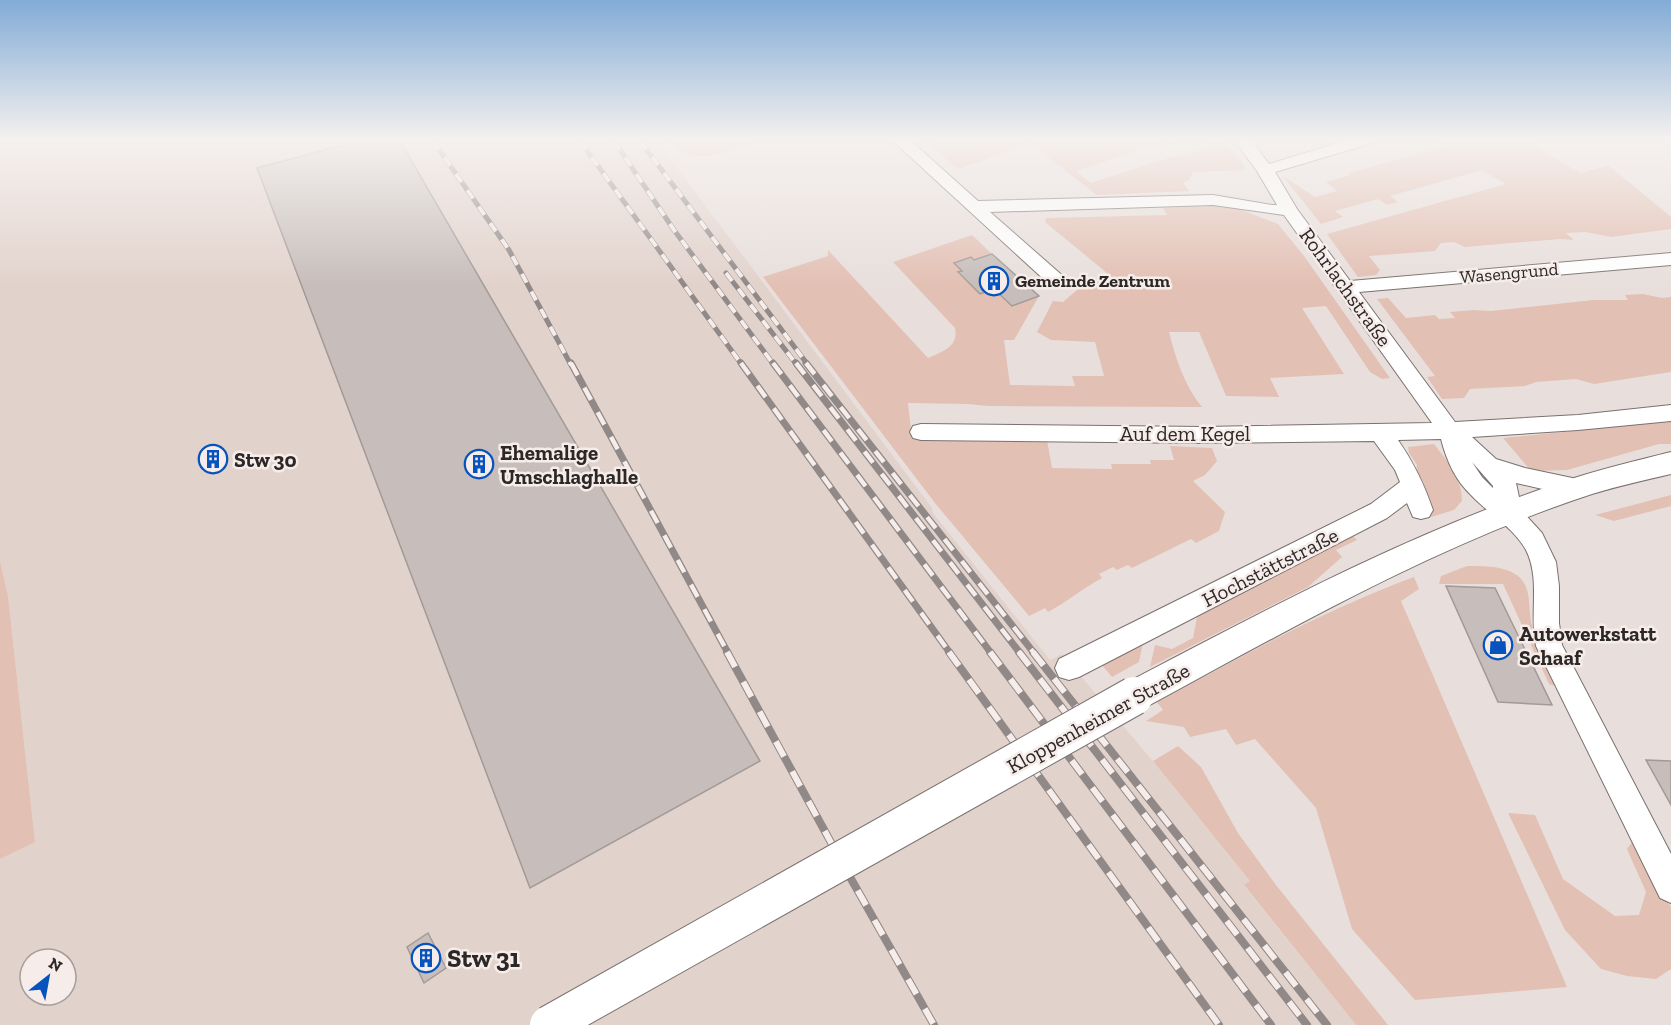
<svg xmlns="http://www.w3.org/2000/svg" width="1671" height="1025" font-family="'Zilla Slab',serif">
  <rect width="100%" height="100%" fill="#e8dfdc"/>
  <path fill="#e2d2cc" fill-rule="evenodd" d="M0 141H657L932 508 933 513 1050 660 1062 654 1153 761 1250 881 1244 886 1356 1025H0V859L35 841 8 596 0 561ZM30 959H66V995H30Z"/>
  <path fill="#e3c0b4" d="M670 141H758C730 151 691 169 670 141Z
    M946 141H1018L1024 146 958 169 931 146Z
    M1027 141H1177L1166 145 1163 142 1076 171 1091 183 1180 154 1183 156 1212 146 1206 141C1230 141 1234 151 1247 170L1193 172 1190 179 1183 183 1189 191 1097 195Z
    M1455 141H1537L1531 144 1581 173 1608 165 1671 217V229L1611 237 1586 232 1566 233 1574 240 1560 239 1465 247 1454 242 1441 243 1435 251 1369 256 1380 270 1376 275 1358 277 1327 234 1506 184 1482 170 1390 196 1398 202 1387 205 1378 199 1335 211 1343 217 1321 224 1283 176 1315 197 1337 191 1326 182 1350 175 1348 173 1447 146 1445 144Z
    M1217 206 1239 209 1278 224 1304 256 1390 378 1382 379 1370 372 1326 306 1302 308 1344 374 1270 378 1279 397 1226 396 1199 332H1169C1175 357 1185 387 1202 407L988 406 967 404 908 403 912 438 1047 440 1052 468 1112 469 1111 464H1151L1150 460H1174L1170 446 1212 448 1217 461 1205 475 1193 481 1225 512 1219 531 1196 543 1191 539 1132 568 1128 565 1117 570 1113 567 1099 574 1102 578C1083 588 1067 602 1048 612L1045 608 1029 616 935 503 763 277 828 256V250L928 358C942 352 959 347 955 328L893 262 972 235 992 254 974 260 971 257 954 263 962 271 958 273 980 294 994 289 1012 306 1039 296 1014 340H1004L1010 385 1075 386 1072 376H1104L1095 342 1051 340 1037 332 1053 301 1063 302 1077 290 1107 273 1045 222 1046 218 1167 215 1163 208Z
    M1643 294 1662 298 1671 297V372L1594 384 1576 379 1536 382 1525 386 1470 389 1464 398 1442 399 1427 377 1435 376 1377 299 1388 298 1406 318 1435 315 1439 319 1455 318 1450 312 1474 310 1491 311 1593 300H1628L1625 295Z
    M1671 421V444H1659L1567 470 1531 471 1503 438Z
    M1434 444C1448 462 1462 478 1462 501L1454 510 1428 518C1426 501 1414 482 1417 465L1409 453 1408 447Z
    M1671 495V506L1614 521 1595 515Z
    M1351 534 1357 540 1336 550 1342 557 1308 587 1150 667 1155 645 1172 649 1193 638 1197 617Z
    M0 561 8 596 35 842 0 859Z
    M1467 566C1485 566 1518 565 1526 587 1531 599 1528 615 1533 629 1540 649 1551 668 1561 688L1549 684 1503 584H1439L1441 576Z
    M1414 577 1419 589 1401 601 1567 987 1415 1000 1352 929 1316 808 1255 739 1236 745 1226 729 1190 737 1184 727 1146 721 1163 710 1157 702C1241 657 1324 610 1414 577Z
    M1143 642 1139 662 1112 677 1101 664Z
    M1178 746 1201 767 1238 833 1276 885 1388 1025H1356L1244 885 1250 881 1153 761Z
    M1508 813 1535 815 1563 879 1615 916 1639 915 1646 892 1627 849 1634 839 1671 907V969L1656 979 1627 976 1601 969 1565 930Z"/>
  <path fill="#c7bebb" stroke="#a29a97" stroke-width="1.5" d="M358 141H400L760 761 530 888 257 168Z
    M992 254 1039 296 1012 306 994 289 980 294 958 272 962 271 954 263 971 257 974 260Z
    M1446 586 1495 588 1552 705 1498 702Z
    M1646 760 1671 761V805Z
    M428 933 446 968 424 983 407 947Z"/>
  <g fill="none" stroke-linecap="round" stroke-linejoin="round">
    <g stroke="#79716e" stroke-width="2">
      <path id="minor" d="M893 141H911L978 201 1213 195 1272 205H1277L1257 171 1235 141H1252L1269 164 1344 141H1371L1369 144 1275 172 1297 209 1350 281 1671 253V265L1359 292 1455 422 1578 415 1671 405V421L1578 430 1472 437 1496 459 1525 468 1577 479 1585 482 1589 488 1585 494 1577 497 1516 483 1522 511 1542 533 1556 562 1559 586V623L1562 645 1671 854V903L1660 898 1536 646C1529 615 1541 580 1526 550 1513 527 1489 514 1471 495 1455 480 1446 459 1441 439L1398 440C1414 463 1424 484 1433 510L1429 517 1421 519 1413 517 1407 503 1387 518 1079 677 1069 680 1059 677 1055 668 1059 659 1371 504 1400 482 1395 470 1374 441 1203 443 921 440 913 438 910 432 913 426 921 424 1203 427 1432 423 1284 215 1213 205 990 212 1064 277 1067 281 1064 285H1050ZM1472 462 1493 486V488L1482 477Z"/>
    </g>
    <g stroke="#79716e" stroke-width="2">
      <path id="major" d="M1671 452V474C1645 480 1618 486 1592 494 1436 545 1290 629 1146 707L1134 712 1122 707 1117 696 1122 685C1266 610 1410 532 1565 481 1600 469 1635 461 1671 452Z"/>
    </g>
    <use href="#minor" fill="#fff" fill-rule="evenodd"/>
    <use href="#major" fill="#fff" fill-rule="evenodd"/>
    <g stroke="#908987" stroke-width="5">
      <path id="rail-far2" d="M433 141 509 250 571 365
        M580 141 742 365
        M614 141 674 230 774 365
        M640 141 808 365
        M726 273 797 365"/>
    </g>
    <g stroke="#908987" stroke-width="7">
      <path id="rail-far1" d="M571 363 728 653
        M741 363 950 653
        M773 363 991 653
        M796 363 1020 653
        M806 363 1034 653"/>
    </g>
    <g stroke="#908987" stroke-width="8">
      <path id="rail" d="M727 652 846 870 934 1025
        M949 652 1219 1025
        M990 652 1271 1025
        M1019 652 1307 1025
        M1033 652 1327 1025"/>
    </g>
    <use href="#rail-far2" stroke="#f6ece9" stroke-width="4" stroke-dasharray="10" stroke-linecap="butt"/>
    <use href="#rail-far1" stroke="#f6ece9" stroke-width="4.5" stroke-dasharray="14" stroke-linecap="butt"/>
    <use href="#rail" stroke="#f6ece9" stroke-width="6" stroke-dasharray="17" stroke-linecap="butt"/>
    <g stroke="#79716e" stroke-width="40" stroke-linecap="butt">
      <path id="major-bridge" d="M549 1025 1134 696"/>
    </g>
    <use href="#major-bridge" stroke="#fff" stroke-width="38"/>
  </g>
  <linearGradient id="sky" x2="0" y2="1"><stop stop-color="#82abd6"/><stop offset="0.49" stop-color="#f5f1ef"/><stop offset="1" stop-color="#f5f1ef" stop-opacity="0"/></linearGradient>
  <rect width="1671" height="285" fill="url(#sky)"/>
  <defs>
    <g id="building-ring" transform="scale(1.5)"><circle r="9.5" fill="#f6ece9" stroke="#0753bd" stroke-width="1.5"/><path d="M-4-6H4V6H1V3H-1V6H-4ZM-2.5-4.3h1.7v1.8h-1.7ZM.8-4.3h1.7v1.8H.8ZM-2.5-1h1.7V.8h-1.7ZM.8-1h1.7V.8H.8Z" fill="#0753bd"/></g>
    <g id="shop-ring" transform="scale(1.5)"><circle r="9.5" fill="#f6ece9" stroke="#0753bd" stroke-width="1.5"/><path d="M-5-2.5h2.3a2.7 3.5 0 0 1 5.4 0H5L5.5 6h-11ZM-1.5-2.5h3a1.5 2.3 0 0 0-3 0Z" fill="#0753bd"/></g>
  </defs>
  <g fill-rule="evenodd">
    <use href="#building-ring" x="994" y="281"/>
    <use href="#building-ring" x="213" y="459"/>
    <use href="#building-ring" x="479" y="464"/>
    <use href="#shop-ring" x="1498" y="645"/>
    <use href="#building-ring" x="426" y="958"/>
  </g>
  <g text-anchor="middle" dominant-baseline="central" stroke-width="5" stroke-linejoin="round" paint-order="stroke">
    <g font-size="18" fill="#2c2827" stroke="#f6ece9">
      <text transform="translate(1509 273) rotate(-5)">Wasengrund</text>
    </g>
    <g font-size="18" font-weight="bold" fill="#2c2827" stroke="#f6ece9" text-anchor="start">
      <text x="1015" y="281">Gemeinde Zentrum</text>
    </g>
    <g font-size="21" fill="#2c2827" stroke="#f6ece9">
      <text transform="translate(1346 287) rotate(54)">Rohrlachstraße</text>
      <text x="1185" y="433">Auf dem Kegel</text>
      <text transform="translate(1270 567) rotate(-27)">Hochstättstraße</text>
      <text transform="translate(1098 718) rotate(-29)">Kloppenheimer Straße</text>
    </g>
    <g font-size="21" font-weight="bold" fill="#2c2827" stroke="#f6ece9" text-anchor="start">
      <text x="500" y="452">Ehemalige<tspan x="500" dy="24">Umschlaghalle</tspan></text>
      <text x="234" y="459">Stw 30</text>
      <text x="1519" y="633">Autowerkstatt<tspan x="1519" dy="24">Schaaf</tspan></text>
    </g>
    <g font-size="26" font-weight="bold" fill="#2c2827" stroke="#f6ece9" text-anchor="start">
      <text x="447" y="958">Stw 31</text>
    </g>
  </g>
  <g transform="translate(48 977) rotate(31)"><circle r="28" fill="#f6ece9" stroke="#a59e9b" stroke-width="1.5"/>
  <path d="M0-4.5L10 22L0 15L-10 22Z" fill="#0753bd"/>
  <text y="-9" font-size="16" font-weight="bold" text-anchor="middle" fill="#2c2827">N</text>
  </g>
</svg>
